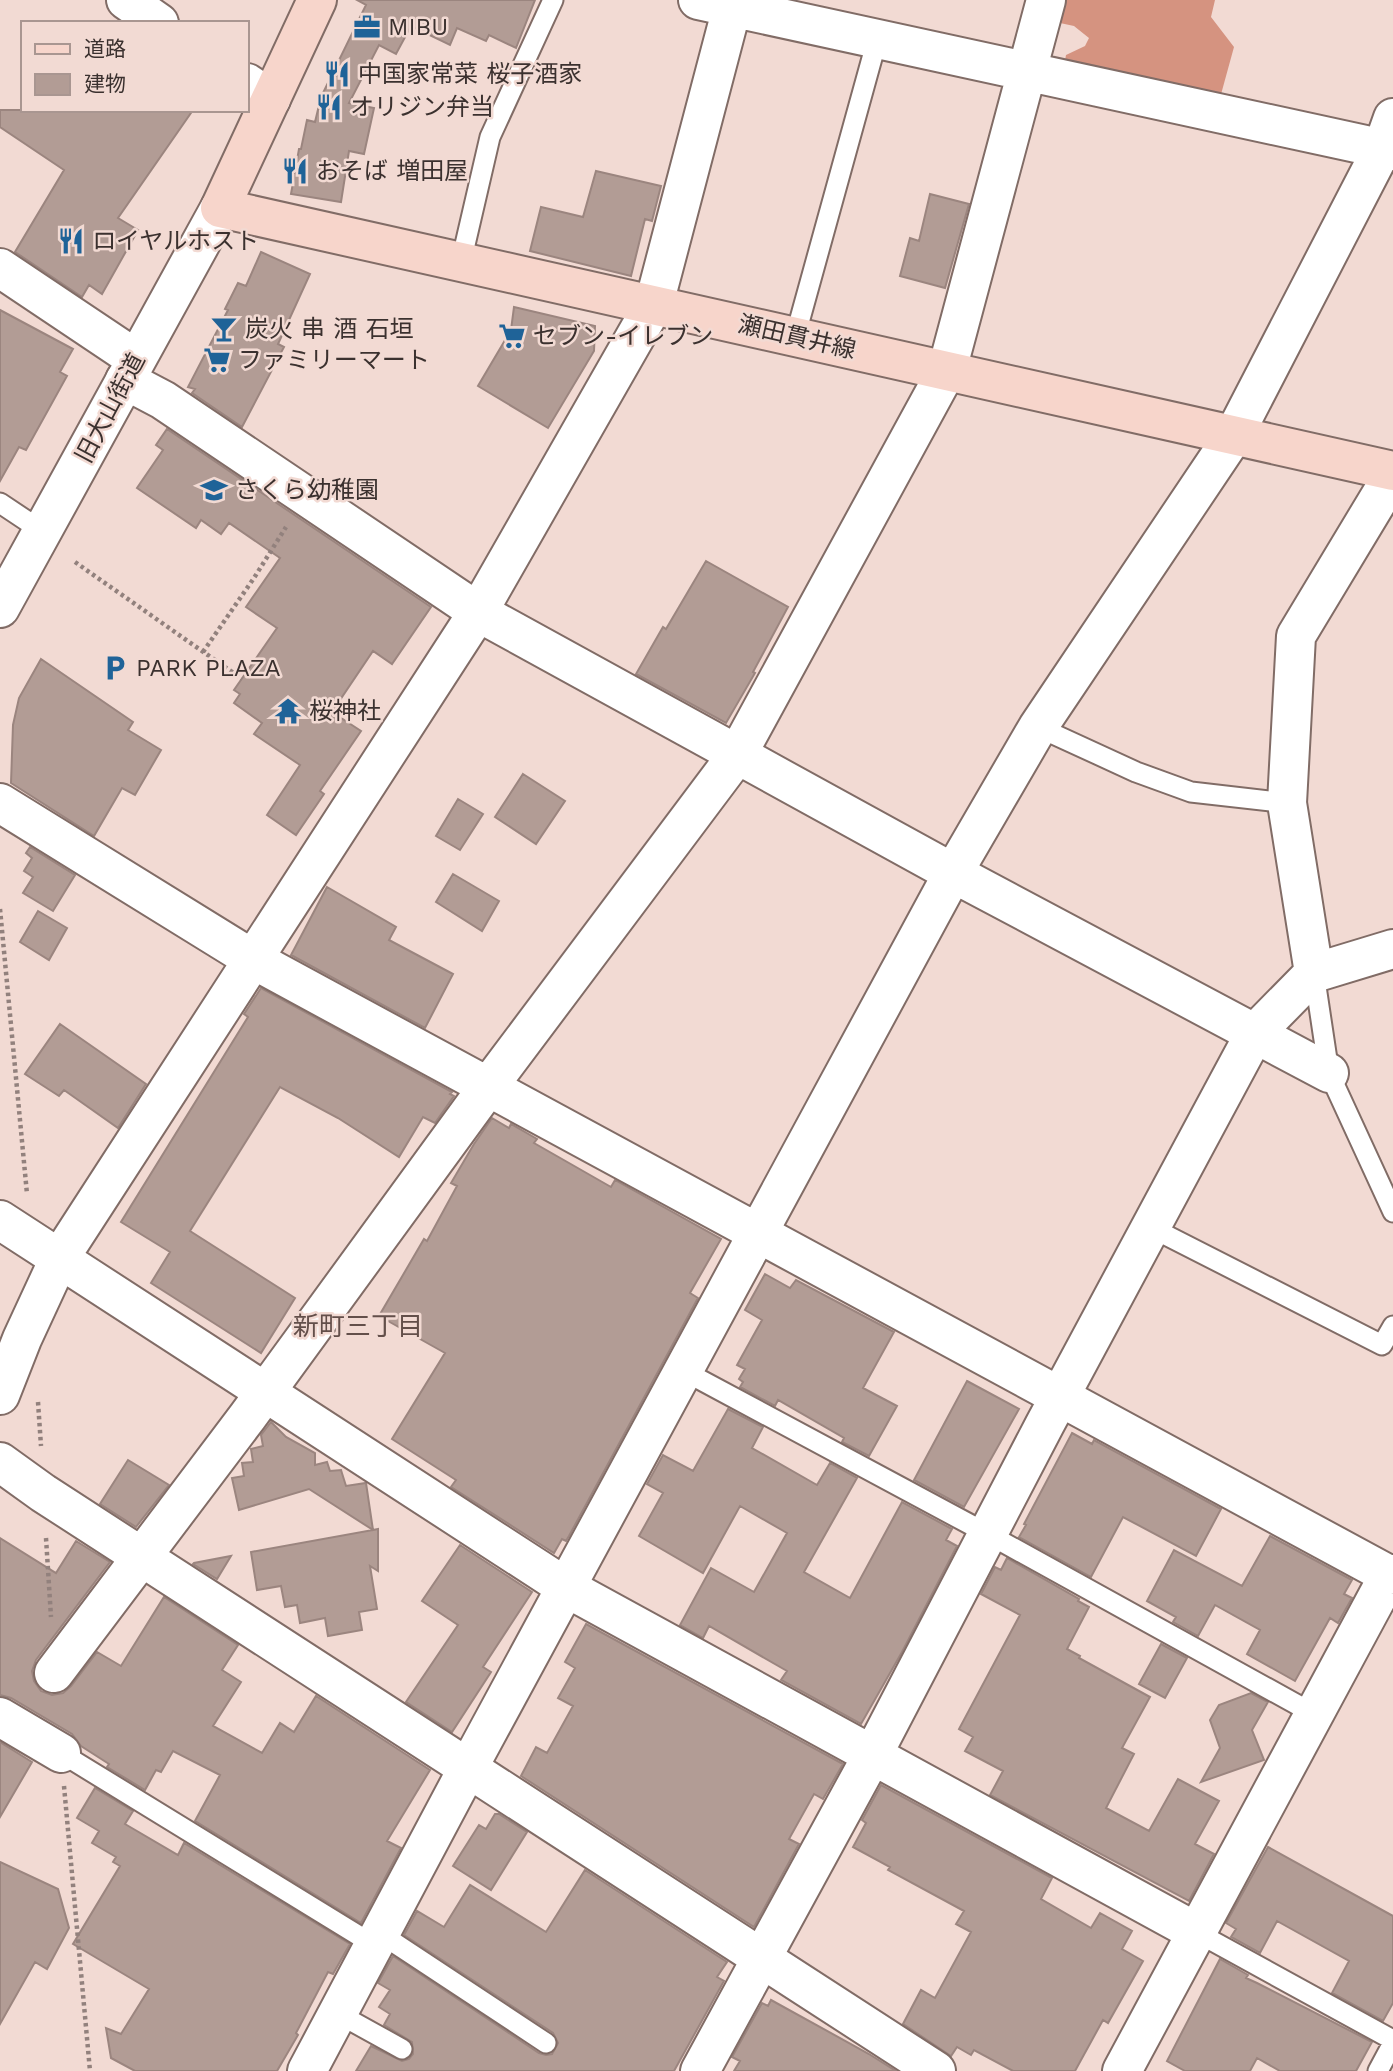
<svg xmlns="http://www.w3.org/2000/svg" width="1393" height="2071" font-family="'Work Sans','Noto Sans JP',sans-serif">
  <rect width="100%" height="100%" fill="#f2dad3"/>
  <path fill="#d59380" d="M1066 0H1215L1211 17 1234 47 1220 98 1064 66 1066 55 1085 46 1089 38 1074 26 1060 23Z"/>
  <path fill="#b29c95" stroke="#9b857f" stroke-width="2" d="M357 0H535L516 48 489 35 486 41 457 28 450 45 411 26 396 54 379 45 349 103 374 108 364 154 349 151 341 202 291 194 299 149H301L307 120 315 122 321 97 366 5Z
    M0 110H193L118 218 138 230 102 294 89 285 82 297 15 252 64 170 0 127Z
    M596 171 661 186 652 221 645 219 631 276 530 251 541 207 583 217Z
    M930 194 969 204 945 288 900 276 910 238 919 241Z
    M261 252 310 274 278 344 284 347 242 427 192 393 195 389 188 387 228 310 225 309 238 283 246 286Z
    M514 307 595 326 594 351 548 428 478 386 511 330Z
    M0 310 73 349 60 372 67 376 26 450 19 447 0 481Z
    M167 429 431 607 392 664 373 651 332 712 361 731 320 791 324 794 296 835 267 815 300 765 254 734 262 723 234 703 240 694 234 690 277 628 246 607 280 558 229 523 221 534 201 520 196 528 137 488 163 450 156 445Z
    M706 561 788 607 753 672 755 673 726 723 636 674 663 627 666 629Z
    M41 659 133 722 128 730 161 750 135 795 122 788 94 836 11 783 13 725 19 698Z
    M523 774 565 801 536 844 495 817Z
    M458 799 483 814 460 850 436 836Z
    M30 847 75 875 53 911 23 893 33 877 24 871 32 858 26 853Z
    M453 874 499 901 482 931 436 902Z
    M327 887 396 927 389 940 453 974 425 1028 291 955Z
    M38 911 67 928 49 960 20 942Z
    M261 988 452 1092 450 1094 454 1096 435 1123 423 1117 399 1157 338 1118 280 1087 190 1231 295 1298 261 1353 151 1283 170 1252 121 1222 248 1017 244 1014Z
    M60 1024 146 1084 118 1128 64 1090 59 1096 25 1074Z
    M492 1118 509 1128 511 1124 537 1139 534 1143 611 1187 615 1180 721 1239 690 1293 698 1298 569 1536 566 1541 562 1539 554 1553 451 1487 456 1480 392 1439 445 1353 379 1316 424 1239 427 1241 457 1186 451 1183 474 1144Z
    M765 1274 790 1288 796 1280 894 1332 863 1388 897 1406 869 1456 842 1442 844 1438 778 1400 775 1406 740 1387 743 1382 739 1379 745 1369 737 1365 762 1320 745 1310Z
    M967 1381 1019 1409 964 1507 914 1480Z
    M728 1409 763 1427 752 1448 817 1485 830 1463 857 1478 804 1572 850 1598 902 1502 952 1529 946 1540 957 1546 902 1652 861 1724 781 1680 787 1671 709 1626 703 1638 680 1625 711 1568 754 1592 787 1533 740 1506 703 1573 639 1536 663 1493 647 1484 663 1455 693 1471Z
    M271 1422 286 1437 315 1453V1465L327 1462 330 1471 341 1470 346 1486 366 1483 373 1530 378 1529V1571L370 1566 377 1609 359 1612 362 1630 328 1636 325 1618 300 1623 297 1605 285 1607 281 1586 257 1590 251 1552 373 1530 309 1489 239 1510 232 1478 244 1476 242 1463 253 1462 251 1449 263 1446 261 1435Z
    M1072 1433 1092 1444 1094 1440 1221 1509 1196 1556 1123 1517 1091 1577 1019 1537 1026 1525 1024 1524Z
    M128 1460 169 1485 136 1527 100 1504Z
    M1270 1536 1352 1580 1344 1594 1352 1598 1338 1623 1330 1618 1295 1681 1247 1654 1260 1630 1215 1605 1198 1636 1173 1622 1176 1617 1147 1601 1174 1550 1242 1586Z
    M0 1538 56 1573 76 1541 110 1562 36 1660 32 1671 34 1681 41 1691 52 1695 63 1693 71 1686 97 1652 121 1666 164 1597 238 1645 222 1670 241 1682 213 1726 262 1753 280 1723 294 1732 316 1696 430 1770 387 1841 401 1848 361 1923 195 1821 220 1775 173 1751 161 1772 156 1770 145 1790 107 1767 109 1764 81 1746 72 1734 11 1698 0 1695Z
    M460 1545 532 1592 483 1667 491 1672 452 1732 406 1702 458 1625 422 1601Z
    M231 1556 217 1579 193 1564 194 1563Z
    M1007 1558 1079 1599 1078 1601 1089 1607 1067 1649 1080 1656 1079 1658 1150 1697 1122 1748 1134 1754 1106 1808 1149 1831 1178 1779 1219 1801 1195 1844 1214 1854 1189 1901 990 1795 1003 1771 965 1751 973 1737 959 1729 1020 1615 981 1594 995 1567 1001 1570Z
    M586 1624 843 1764 823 1799 814 1794 789 1839 799 1844 754 1927 521 1776 536 1747 547 1753 573 1706 558 1698 575 1668 565 1662Z
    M1161 1644 1187 1658 1165 1698 1139 1684Z
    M1251 1693 1268 1702 1252 1730 1264 1760 1201 1782 1220 1748 1210 1720 1219 1705Z
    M0 1742 32 1762 0 1817Z
    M881 1785 1052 1878 1041 1899 1091 1928 1100 1913 1132 1931 1122 1949 1143 1961 1108 2023 1103 2020 1075 2071H1013L974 2050 971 2055 957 2047 951 2056 903 2024 921 1990 935 1998 971 1932 956 1924 964 1911 888 1870 890 1867 853 1847 866 1823 862 1820Z
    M95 1788 133 1811 125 1824 178 1855 184 1843 350 1944 333 1974 328 1972 296 2033 298 2035 277 2071H135L111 2058 106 2028 121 2034 149 1989 73 1944 120 1866 113 1862 116 1857 92 1843 99 1831 77 1818Z
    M495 1814H499L527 1832 491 1890 453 1866 479 1825 486 1829Z
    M1268 1847 1393 1916V2003L1383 2021 1332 1993 1349 1961 1277 1921 1260 1953 1231 1937 1236 1929 1226 1923Z
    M0 1862 58 1889 69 1928 47 1969 35 1962 0 2024Z
    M585 1870 727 1962 717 1977 724 1981 674 2071H356L371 2046 402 2061 409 2059 413 2054 412 2042 384 2025 390 2014 379 2007 390 1990 378 1983 393 1956 539 2053 546 2055 552 2054 558 2043 553 2033 404 1935 417 1911 444 1927 470 1885 546 1932Z
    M1220 1959 1248 1975 1246 1978 1257 1983 1372 2042 1356 2071H1280L1257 2058 1250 2071H1185L1167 2061Z
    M771 2000 869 2054 896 2071H734L740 2061 732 2057 762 2003 768 2006Z"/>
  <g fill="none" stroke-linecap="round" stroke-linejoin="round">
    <g stroke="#816c66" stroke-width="23">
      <path id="service" d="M461 262 490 137 553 0
        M795 337 877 40
        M0 503 42 531
        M1038 727 1136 772 1191 792 1287 803
        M1314 973 1329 1073 1393 1212
        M1152 1228 1382 1345 1393 1326
        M684 1371 988 1534 1314 1714
        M61 1753 374 1945
        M1196 1932 1393 2040
        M381 1934 546 2043
        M337 2013 402 2049
        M1378 2071 1393 2043"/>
    </g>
    <g stroke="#816c66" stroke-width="42">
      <path id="minor" d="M126 0 159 23
        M698 0 1393 151
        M247 83 271 99
        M0 268 136 359
        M125 380 163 400 478 612 953 873 1329 1073
        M0 803 254 960 1389 1575
        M1314 973 1287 803 1296 636 1393 475
        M0 1220 567 1588 1196 1932
        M0 1395 22 1339 59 1259 478 612 654 304 734 0
        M0 1462 43 1493 936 2071
        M54 1673 248 1416 488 1087 737 755 947 370 1046 0
        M0 1717 61 1753
        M307 2071 468 1768 953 873 1038 727 1234 435 1382 149 1393 118
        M700 2071 873 1754 1045 1424 1255 1033 1314 973 1393 949
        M1122 2071 1389 1575 1393 1574"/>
    </g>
    <g stroke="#816c66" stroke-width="42">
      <path id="tertiary" d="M0 608 220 208"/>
    </g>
    <g stroke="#816c66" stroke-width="42">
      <path id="secondary" d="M317 0 220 208 1393 471"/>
    </g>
    <path stroke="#92817d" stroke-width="4.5" stroke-dasharray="3.5 3.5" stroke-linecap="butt" d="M75 562 242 679
      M203 652 254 578 286 527
      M0 909 27 1194
      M38 1402 41 1446
      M46 1538 51 1617
      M64 1786 90 2071"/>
    <use href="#service" stroke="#fff" stroke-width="19"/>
    <use href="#minor" stroke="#fff" stroke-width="38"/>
    <use href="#tertiary" stroke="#fff" stroke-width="38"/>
    <use href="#secondary" stroke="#f7d5cb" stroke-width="38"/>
  </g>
  <defs>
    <g id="office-bare" transform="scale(2.1)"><path d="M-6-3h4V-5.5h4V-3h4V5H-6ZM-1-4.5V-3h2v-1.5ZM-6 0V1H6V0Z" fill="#1f6398" stroke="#f2dad3" stroke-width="2.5" paint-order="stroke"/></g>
    <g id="restaurant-bare" transform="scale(2.1)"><path d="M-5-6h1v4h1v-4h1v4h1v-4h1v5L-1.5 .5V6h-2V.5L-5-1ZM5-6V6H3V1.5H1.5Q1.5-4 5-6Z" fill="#1f6398" stroke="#f2dad3" stroke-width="2.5" paint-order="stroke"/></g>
    <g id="bar-bare" transform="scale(2.1)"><path d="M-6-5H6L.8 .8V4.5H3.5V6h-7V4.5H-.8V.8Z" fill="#1f6398" stroke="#f2dad3" stroke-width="2.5" paint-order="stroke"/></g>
    <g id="supermarket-bare" transform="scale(2.1)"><path d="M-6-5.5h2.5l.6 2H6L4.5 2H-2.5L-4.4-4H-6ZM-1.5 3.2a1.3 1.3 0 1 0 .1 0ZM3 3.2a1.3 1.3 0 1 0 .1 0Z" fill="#1f6398" stroke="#f2dad3" stroke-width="2.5" paint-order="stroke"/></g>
    <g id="school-bare" transform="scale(2.1)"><path d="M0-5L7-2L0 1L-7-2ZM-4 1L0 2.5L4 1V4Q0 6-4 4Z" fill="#1f6398" stroke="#f2dad3" stroke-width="2.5" paint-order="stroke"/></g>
    <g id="parking-bare" transform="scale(2.1)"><path d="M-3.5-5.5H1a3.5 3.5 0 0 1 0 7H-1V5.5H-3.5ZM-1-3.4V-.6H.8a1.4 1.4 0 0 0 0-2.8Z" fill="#1f6398" stroke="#f2dad3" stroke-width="2.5" paint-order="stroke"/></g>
    <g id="temple-bare" transform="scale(2.1)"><path d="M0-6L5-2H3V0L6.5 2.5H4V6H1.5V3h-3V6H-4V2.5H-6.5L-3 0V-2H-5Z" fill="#1f6398" stroke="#f2dad3" stroke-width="2.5" paint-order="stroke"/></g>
  </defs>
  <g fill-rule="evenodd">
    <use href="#office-bare" x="367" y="27"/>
    <use href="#restaurant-bare" x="337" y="74"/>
    <use href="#restaurant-bare" x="329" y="107"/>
    <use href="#restaurant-bare" x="295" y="171"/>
    <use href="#restaurant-bare" x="71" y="241"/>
    <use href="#bar-bare" x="224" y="329"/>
    <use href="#supermarket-bare" x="512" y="336"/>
    <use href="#supermarket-bare" x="217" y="360"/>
    <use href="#school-bare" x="214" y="490"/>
    <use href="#parking-bare" x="115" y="668"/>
    <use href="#temple-bare" x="288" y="711"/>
  </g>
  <g text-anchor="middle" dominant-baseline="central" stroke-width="5" stroke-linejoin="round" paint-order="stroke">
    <g font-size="24" fill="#3b312f" stroke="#f2dad3" text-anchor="start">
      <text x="388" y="27">MIBU</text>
      <text x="358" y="74">中国家常菜 桜子酒家</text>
      <text x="350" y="107">オリジン弁当</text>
      <text x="316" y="171">おそば 増田屋</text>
      <text x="92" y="241">ロイヤルホスト</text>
      <text x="245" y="329">炭火 串 酒 石垣</text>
      <text x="533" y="336">セブン-イレブン</text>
      <text x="238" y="360">ファミリーマート</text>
      <text x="235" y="490">さくら幼稚園</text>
      <text x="136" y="668">PARK PLAZA</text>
      <text x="309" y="711">桜神社</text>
    </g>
    <g font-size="24" fill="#3b312f" stroke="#f2dad3">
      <text transform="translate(797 337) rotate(13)">瀬田貫井線</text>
      <text transform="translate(110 408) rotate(-62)">旧大山街道</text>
    </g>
    <g font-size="26" fill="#634f4a" stroke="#f2dad3">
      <text x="358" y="1326">新町三丁目</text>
    </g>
  </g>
  <rect x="21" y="21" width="228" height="91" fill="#f2dad3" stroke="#a99691" stroke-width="2"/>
  <rect x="35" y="44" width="35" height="10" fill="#f7d5cb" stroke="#a99691" stroke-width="2"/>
  <text x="84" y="56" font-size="21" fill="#3b312f">道路</text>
  <rect x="35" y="74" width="35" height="21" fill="#b29c95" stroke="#a99691" stroke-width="2"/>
  <text x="84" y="91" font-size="21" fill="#3b312f">建物</text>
</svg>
